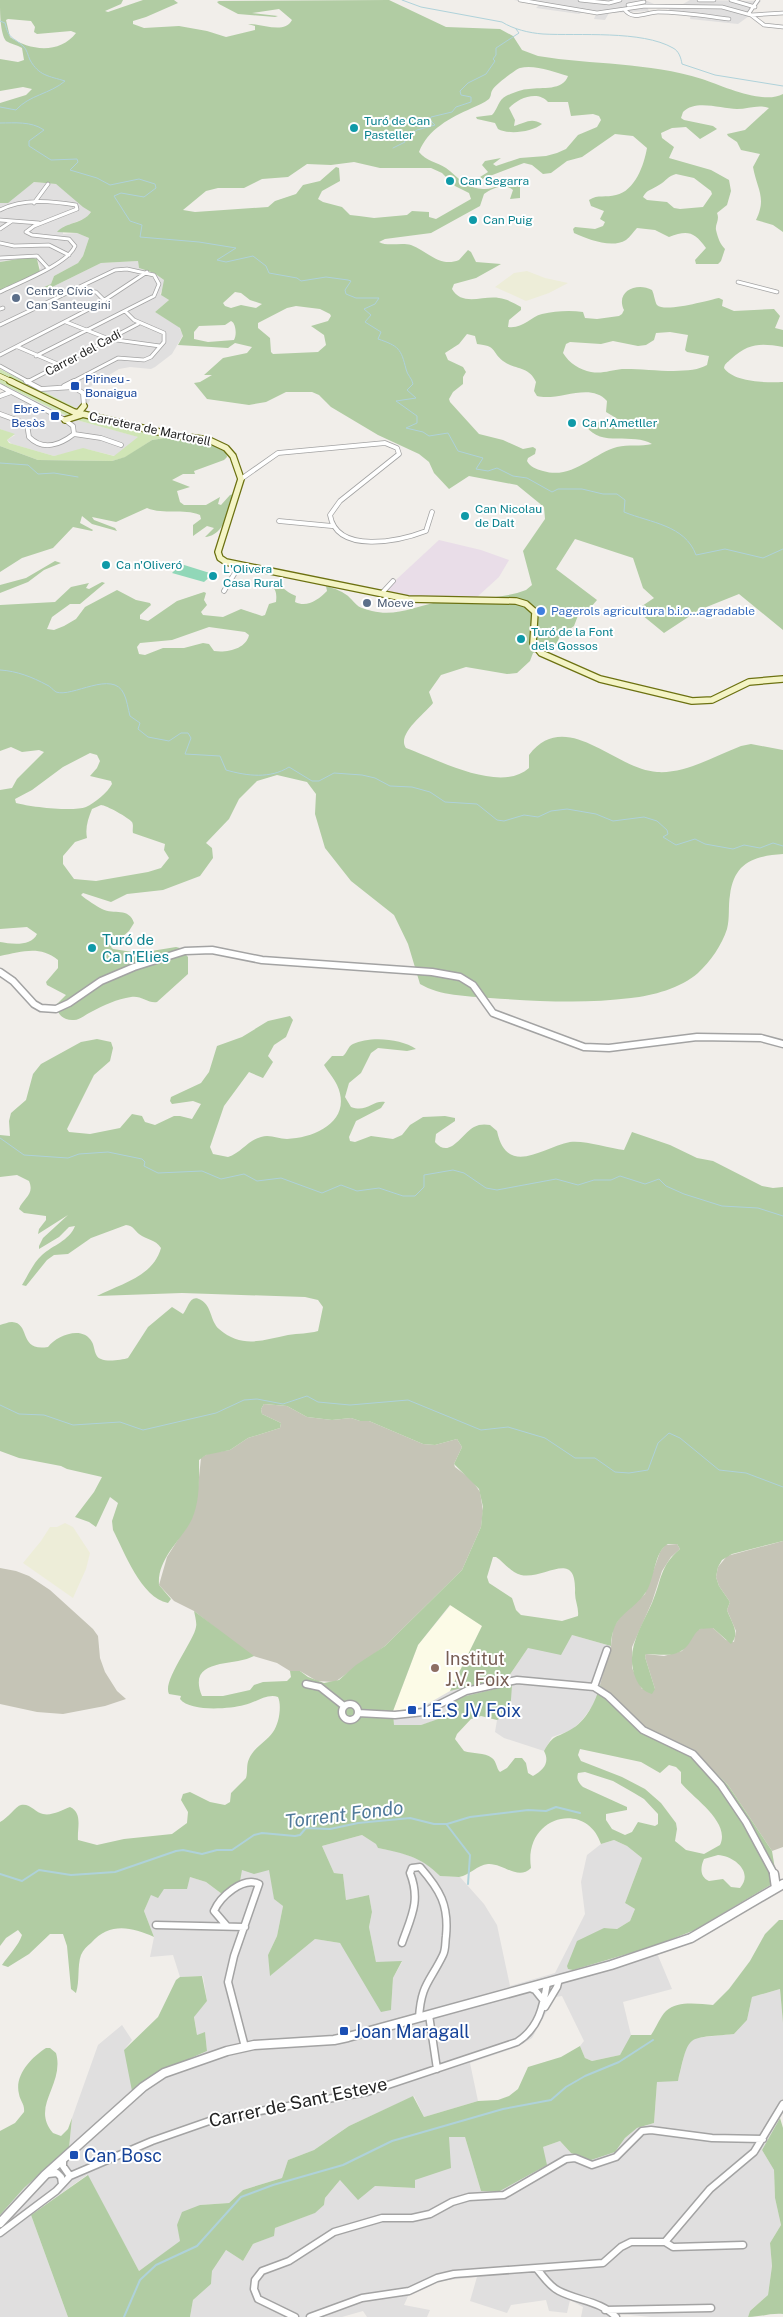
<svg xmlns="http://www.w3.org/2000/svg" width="783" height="2317" font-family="'Public Sans',sans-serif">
  <rect width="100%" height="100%" fill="#f1eeea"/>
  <path fill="#e0dfdf" d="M514 0H645L654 4H683L690 0 761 1 749 16 738 24 690 19 691 14 673 15 669 9 647 7 649 11 609 13 605 20 594 19 596 14 584 11 579 14 536 8 539 5Z
    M34 182 56 184 91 212 86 218 63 227V234L77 233 89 238 83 256 78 263 54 276 51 284 37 290 36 293 42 292 101 263 138 261 139 268 154 273 164 280 165 284 160 294 169 300 155 312 178 325 183 335 172 354 155 367 151 369 130 367 119 369 88 388 90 400 84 412 0 369V291L41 268 37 259 29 257 0 262V203H5Z
    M0 383 73 419 139 437 115 456 86 449 54 456 12 444 7 440 15 435 0 429V394L5 391 0 388Z
    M572 1635 611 1646 596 1701 583 1719 572 1730 552 1737 544 1751 504 1738 495 1732 497 1720 510 1713 444 1718 421 1725H394L393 1711 418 1645 509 1676 528 1648Z
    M362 1835 377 1844 378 1848 399 1852 426 1862 440 1876 460 1877 484 1904 497 1925 510 1986 555 1973 585 1914 581 1882 587 1855 601 1844 614 1840 627 1846 642 1858 625 1903 635 1909 630 1921 617 1929 604 1928 573 1970 654 1946 672 1989 623 2002 631 2035 625 2048 620 2055 592 2061 585 2058 580 2046 584 2041 562 1996 555 1997 532 2038 517 2047 470 2063 478 2101 424 2117 414 2096 349 2126 314 2150 288 2160 282 2178 243 2190 229 2203 200 2205 177 2225 181 2241 139 2271 87 2175 31 2215 68 2317H0V2215L24 2188 69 2148 72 2118 98 2045 122 2025 132 2040 124 2050 157 2073 207 2051 205 2033 197 2035 194 2016 207 2001 203 1976 180 1977 173 1955 150 1957 154 1937 144 1911 151 1895 164 1889H186L190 1877 206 1882 222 1894 242 1870H270L274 1898 283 1906 277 1936 268 1955 271 1975 315 1939 340 1943 391 2010 393 1978 402 1962H376L369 1927 372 1912 369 1895 346 1900 343 1874 334 1873 322 1846Z
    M780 1989 783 2023V2113L762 2150 774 2170 775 2198 781 2225 770 2243 772 2266 768 2295 750 2311 748 2317H651L620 2314 621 2317H581L583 2307 570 2300 567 2313 549 2311 546 2300 511 2305 507 2313 470 2301 477 2277 438 2281 409 2294 404 2305 430 2310 427 2317H367L363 2311 342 2317H190L193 2300 211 2284 212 2271 226 2250 243 2261 253 2244 273 2236 275 2228 314 2213 324 2205 325 2198 340 2180 375 2186 415 2188 414 2180 449 2137H465L481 2191 498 2192 543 2147 560 2141 571 2153 615 2152 625 2138 637 2128 654 2123 657 2081 678 2080 687 2044 694 2038 734 2034 747 2020 752 1997Z"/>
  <path fill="#e9dde8" d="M439 540 481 550 509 560 499 577 477 597 412 596 384 591Z"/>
  <path fill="#fcfbe7" d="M451 1605 482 1626 450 1691 422 1707 393 1711 418 1645Z"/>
  <path fill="#c5c4b6" d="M264 1404 287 1406 307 1417 332 1420 351 1418 360 1421H369L423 1444 435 1445 457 1439 462 1447 454 1464 455 1467 472 1480 480 1492 483 1511 481 1527 462 1570 385 1646 335 1682 317 1681 300 1671H290L277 1663 250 1655 194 1611 174 1601 159 1585 167 1557 191 1519 197 1496 201 1458 209 1453 230 1450 248 1438 280 1428 281 1423 262 1414 261 1409Z
    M783 1541V1847L772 1851 728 1785 692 1749 645 1727 600 1685 611 1646 613 1628 623 1613 645 1594 660 1552 665 1545 677 1544 680 1549 671 1557 662 1571 652 1602 632 1647V1668L642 1689H655L645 1657 646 1654 664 1656 682 1651 697 1630 706 1627 713 1628 726 1640 734 1642 736 1631 727 1610 730 1602 719 1586 716 1577 718 1567 727 1556Z
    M0 1568 16 1571 29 1576 50 1590 93 1629 98 1636 100 1658 105 1672 117 1691 126 1699 105 1706 63 1714 37 1712 0 1704Z"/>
  <path fill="#ededd8" d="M527 271 545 278 568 283 549 293 526 301 495 287 514 273Z
    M65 1523 73 1527 90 1553 86 1569 73 1598 23 1563 41 1541 50 1527H57Z"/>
  <path fill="#d0e5b6" d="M0 369 84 412 172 437 152 440 126 457 112 461 38 460 0 446V429L15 434 7 440 9 443 54 456 83 448 114 456 138 437 73 419 0 383Z"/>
  <path fill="#b1cca3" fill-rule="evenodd" d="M0 0H123L121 4 105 11 108 12 143 0H174L178 3 146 17 133 21V24L144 28 179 26 207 31 226 37 255 30V26L248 24C261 23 284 35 292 20L279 9 252 13 278 16 275 17 238 14 219 4 217 2 219 1 389 0 446 27 500 29 513 36 522 50 538 56C593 65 648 62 702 79 723 86 763 105 783 94V232L773 225 756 220C767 198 757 189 753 167L760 154 741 150 737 142 728 136 727 134 745 130 769 108C758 104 748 109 737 109 721 109 696 99 683 112L681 118 684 120 713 126 717 129 700 139 686 127 672 128 661 133 662 138 674 147 669 158 711 170 729 180 731 191 727 205 717 213C720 220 715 224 716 230 718 238 720 244 725 249L721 261 718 264H696L695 260 706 248C694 231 687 230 669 237L655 230 637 228C633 232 630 237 626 240 611 249 588 239 574 233L573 229 575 227 595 229 603 226 605 222 600 219 604 211 591 206 589 200C598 194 606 198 616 195 635 191 644 165 647 148L633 136 615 134 582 157 567 161 551 173 543 174 532 165 524 163 482 179 480 177 488 172 482 165 485 161 501 158 493 164 496 166 520 158 546 156 557 153 566 149 578 135 597 127 601 120 599 116 593 114 571 116 568 102H548C538 90 518 98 509 108L515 120 514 126C525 123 531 117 542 124 532 132 509 135 498 129L495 123 477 119 476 117 492 115C498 109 498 100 506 96 513 93 522 89 529 89 542 87 563 91 568 76 554 72 534 64 520 68 516 69 495 85 493 89 490 93 492 95 489 99 484 103 478 105 472 108 450 118 428 129 419 152 426 161 437 162 446 168 452 172 458 179 464 183 468 186 478 189 483 189 500 190 502 176 520 187V198L510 199 513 190C504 183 493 188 484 194L480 206 431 233 385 239 379 242C388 247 401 242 411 245 427 251 440 268 459 260L468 250 471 252 476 262 501 264 476 278 454 284 452 289C462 307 484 295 499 298 507 299 514 303 521 307V310L509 320 508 327C523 329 530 317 542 314 555 311 570 310 583 312L585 318 597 319 619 316 622 314 624 310C615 291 637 282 652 290 654 294 655 302 657 305 665 313 709 300 719 298L723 300 722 306 734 311 774 309 780 316 775 328 783 330V347C760 343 749 343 731 359 727 363 725 363 724 368 733 382 767 383 783 382V630L739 594 699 610 664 633 636 610 654 598 643 588 633 558 575 539 556 569 597 600 591 607 579 613 574 626 560 636 556 645 533 653 530 661 517 673 507 674 466 667 441 675 429 692 433 703C426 713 396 734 406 748 437 759 500 794 529 768V755C566 707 614 769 657 772 685 774 715 756 741 746L751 744 783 750V854C753 856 734 863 730 895 728 906 730 918 727 929 722 945 710 962 698 973 681 988 652 996 631 998 584 1004 537 1001 490 998 467 996 440 996 420 984L408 944 394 915 351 881 325 848 315 814 316 794 307 782 277 775 257 781 239 799 229 819 206 843 212 848 213 858 200 876 163 890 127 894 111 902 83 893 81 895C87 900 96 906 102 909 114 915 129 907 134 923L129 931 113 945 111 947 113 949 139 953 176 947 180 948 188 957V974L157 1002C149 1004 141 995 131 997 117 999 104 1005 91 1012 86 1014 80 1020 74 1020 64 1021 57 1014 56 1005L66 995 47 985 46 982 58 968V960C39 945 22 952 0 956V942C11 944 31 947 37 934L27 927 0 929V790L12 788 17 779 44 752 39 750 22 752 11 747 0 751V605L55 602 71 587 89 583 86 588 89 589 102 582 105 583 80 604H70L52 617 47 629 54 630 64 626 76 619 85 607 117 590 136 600 150 603 151 605 140 615V619L148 621 177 601 204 592 206 593 204 600 207 605 201 612 203 615 223 617 241 609 262 616 265 615 269 604 276 602C277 593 276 589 269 583L270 580C282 584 283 591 296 596L295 602C307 608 318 600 327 591L326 586C333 588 345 592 350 598 359 607 357 607 372 611 396 617 416 606 439 602 467 598 500 600 526 590L532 585 523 551 545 519 544 507 517 485 469 476 449 489 434 473 429 462 419 454 378 435 331 407 319 395 312 392H286L266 402 249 405 207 399 194 383 200 382 212 375H204L223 358 247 353 252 347 235 343 228 348 178 345 183 336 180 328 155 312 169 300 161 295 164 280 154 273 139 268 138 261 101 263 42 292 36 293 37 290 51 284 54 276 78 263 83 256 89 238 77 233 57 232C66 222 83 224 91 212L83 207 56 184 34 182 8 203H0V103L26 95 32 89 23 87 0 91V59L18 62 24 60 22 48C17 45 11 44 6 41 0 33 0 11 0 0ZM8 19 31 21 35 27 34 32 37 34 71 31 76 33C60 54 30 51 10 37L6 20ZM354 162 380 168H431L442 173 455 186 469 193 471 199 436 219 429 217V212L412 211 407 215 374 218 359 216 350 215 342 207 323 202 318 199 322 191 340 181 339 168 336 167 320 181 303 185 296 194 275 201 268 207 195 212 183 210 206 191 218 188H244L262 179 288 177 307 164 331 165ZM676 174 694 178 711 191 712 194 703 207 680 209 674 208 667 202 647 200 643 197C647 189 652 190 659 185 666 181 668 176 676 174ZM235 292 241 293 250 300 262 304 256 308 241 305 231 308 225 306 223 303ZM296 306 320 309 330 314 331 316 328 321 311 326 324 335 326 345 318 352 273 354 271 352 270 338 258 328V323L287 308ZM231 321C236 323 237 335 234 340L208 342 194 339V332L199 326 225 325ZM670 332 688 335 685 350 687 352 709 356 707 365C689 376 644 368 622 369 611 370 603 374 591 372 580 370 569 363 563 353L566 344 570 342 601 344 613 341 638 346 646 345 654 340 656 333ZM467 334 475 336 477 344C497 346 491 351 503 361 515 370 529 366 536 382L534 391 537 396C558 402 590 381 607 401L606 412 626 424C616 427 599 421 587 421L586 426C601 448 633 432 652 444 641 447 628 444 617 447 592 454 572 480 543 471 536 469 530 467 527 461L528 458 535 454 536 449 533 447 523 449 503 440 479 434 450 402 449 399 453 392 463 384V377L466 372 463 367 448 360 445 353 459 344ZM209 627 245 632 249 635C246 649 227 653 214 651L209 644 203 643 184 648H163L145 655 139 654 137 647 140 643 172 640ZM90 753 97 755 100 761 97 768 90 776 111 781 112 784C108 792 95 803 86 807 73 812 31 807 16 803L15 799 32 790 63 767ZM101 805C106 805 129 818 132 822 134 826 132 829 133 833L165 844 164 850 169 858 161 868 148 872 96 881 74 879 63 864V856L75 842 87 838C85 828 88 819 92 809Z
    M30 257 37 259 40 272 0 291V262Z
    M172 437C191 440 211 440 226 451L227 457 224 460 194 471 195 474H183L172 480 190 487 177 491 180 502 184 505H206L220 497 218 504 221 505 230 495 233 494C229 510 224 536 205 537L214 528 207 526 193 536V525L201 519 200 515C183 508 164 515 147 508L116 522 92 517 94 520 115 528 117 531 92 524 82 516 80 523 93 530 92 531 73 527 53 548 22 558 0 572V446L38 460 112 461 125 457 152 440Z
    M55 561 61 563 44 570 28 582 0 593V585L26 578Z
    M290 1016 293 1020 286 1037 274 1045 268 1056 273 1062 263 1078 249 1072 224 1106 210 1147 213 1154 228 1157C241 1153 248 1140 261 1137 270 1134 278 1139 287 1139 317 1138 353 1120 337 1085 334 1078 328 1072 324 1065L332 1056H343C347 1053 348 1046 353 1044 369 1036 401 1038 416 1049L407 1051 378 1048 371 1053 361 1073 349 1083 345 1097 351 1107C367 1113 372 1100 385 1102L381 1108 356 1121 349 1137 350 1141 355 1142 371 1136 393 1139 402 1135 410 1125 423 1117 445 1116 455 1118V1121L436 1134 435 1142C450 1160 462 1133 474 1127 479 1124 485 1124 490 1125L497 1131C507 1178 543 1147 570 1142 584 1140 609 1148 624 1150L632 1132 670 1145 697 1158 713 1161 762 1186 773 1188 783 1187V1541L732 1554 722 1560 718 1567 716 1577 719 1586 730 1602 727 1610C731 1622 741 1633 731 1644L713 1628 700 1629C694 1633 692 1640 688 1645 676 1659 662 1654 646 1654L645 1657 655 1689 652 1694C644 1692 639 1686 636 1679 624 1651 641 1628 652 1603 662 1580 659 1567 680 1549L677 1544H668C654 1551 655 1579 646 1592 631 1614 612 1613 611 1646L572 1635 561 1655 528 1648 509 1676 450 1691 482 1626 450 1605 418 1645 393 1711 394 1725H421L444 1717 453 1699 512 1685 510 1714 497 1720 481 1716 471 1719 457 1734 455 1739 464 1751C473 1754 484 1752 492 1758 497 1762 496 1768 500 1772L507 1768 515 1758H522L526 1763 528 1773 533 1776C544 1770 550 1762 544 1751 554 1734 554 1739 570 1730 586 1722 596 1701 600 1685L645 1727 692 1749 728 1785 772 1851 775 1869 772 1884 695 1930 654 1946 573 1970 568 1969 567 1966 577 1941 604 1928 617 1929 630 1921 635 1909 625 1903 642 1858 627 1846 614 1840 601 1844C587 1800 523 1815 531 1868 518 1881 503 1863 488 1864 477 1865 470 1875 459 1877 453 1877 446 1876 440 1876 420 1856 405 1854 378 1848L376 1844 362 1835 322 1846 334 1873 343 1874 346 1900 369 1895 372 1912 369 1927 376 1962 402 1961 393 1978 391 2010 381 2012 340 1943 315 1939 270 1976 268 1955 277 1936 283 1906 274 1899 269 1870 254 1874 242 1870 240 1881 222 1894 206 1882 190 1877 187 1889H164L158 1898 151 1895 144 1911 154 1937C131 1927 110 1922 91 1943 87 1946 83 1950 81 1955 77 1966 80 1981 76 1993L71 1989 67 1946 63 1934H50L29 1954 8 1967 2 1965C8 1956 19 1945 22 1935L18 1930 6 1938 0 1946V1822C8 1818 16 1806 21 1805 30 1803 36 1813 43 1814 52 1816 62 1810 70 1807 83 1813 77 1828 78 1840L97 1845 124 1839 172 1834 187 1823 188 1812 181 1800 183 1794 190 1792 210 1802 225 1805 230 1802 231 1793 246 1778C248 1772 246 1765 249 1759 254 1747 266 1742 273 1732 279 1724 282 1706 278 1697 267 1693 255 1703 244 1705 229 1709 190 1712 180 1699L181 1696 169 1694C162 1681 194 1641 196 1627 197 1623 195 1616 194 1611L254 1656C234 1667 186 1657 202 1696H223L250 1690 254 1685 263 1682 287 1681 291 1677 290 1671H300L308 1677 324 1683 339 1680 356 1665 385 1646 462 1570 481 1527 483 1507 479 1489 454 1464 462 1447 457 1439 435 1445 423 1444 369 1421H360L351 1418 332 1420 307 1417 287 1406 264 1404 261 1409 262 1414 281 1423 280 1428 248 1438 230 1450 206 1455 199 1460C199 1479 200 1501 192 1519 182 1540 157 1558 159 1585L171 1599 168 1603C141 1598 124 1551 113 1530L112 1521 118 1503 110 1497 96 1527 89 1522 75 1517 94 1492 102 1477 67 1469 61 1466 19 1458 0 1451V1325C4 1324 8 1322 12 1322 31 1323 18 1352 48 1347 57 1335 83 1325 92 1342 95 1347 94 1357 101 1359 107 1362 122 1360 128 1358L148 1327 172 1307 183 1314C188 1308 190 1293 201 1300 212 1306 210 1321 219 1329 242 1349 263 1340 288 1335 299 1333 308 1334 318 1331L323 1307 318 1300 305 1297 182 1293 97 1296C120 1284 153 1277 161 1248 155 1239 147 1240 139 1234 134 1230 134 1226 126 1225L91 1238 68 1254 54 1255 47 1260 26 1286 22 1285C28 1275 34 1262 42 1255 53 1245 69 1241 75 1226L69 1227 59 1237 39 1249V1246L43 1238 68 1215 38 1234 39 1229 46 1220V1216L24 1213 19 1209C23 1198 35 1195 29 1181L17 1175 0 1177V1135L10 1136 9 1121 11 1113 26 1100 33 1074 41 1064 81 1042 97 1039 111 1042 113 1048 110 1061 94 1075 67 1129 69 1132 90 1134 120 1128 132 1114 142 1116 145 1122 155 1125 174 1116H180L192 1119 201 1104 193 1101 172 1104 170 1101 171 1097 201 1083 209 1072 217 1046 242 1037 268 1021ZM493 1557H496C504 1562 511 1573 521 1575 545 1580 577 1547 575 1593 575 1601 579 1608 578 1616L562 1621 521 1615 516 1610 512 1598 489 1583 487 1577ZM580 1749 641 1762 660 1773 669 1765 676 1767 681 1772V1783C693 1798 731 1822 720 1845L704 1854 686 1850 675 1841 677 1829 676 1823 661 1803 645 1789 622 1777 581 1761 578 1755ZM585 1772 613 1781 634 1793 644 1799 658 1814V1824L655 1826 638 1822 632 1832 625 1835 612 1829 606 1820V1814L627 1810V1807L583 1787C579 1783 576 1780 578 1773ZM718 1855C734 1856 754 1872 740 1888L731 1887 723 1879 709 1881C700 1877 700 1868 704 1859Z
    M779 1920H783V2023L780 1989 752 1997 747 2020 734 2034C685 2039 690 2032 678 2081L657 2082 654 2123 637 2128 625 2138 615 2152 591 2160 571 2153 560 2141 543 2147 547 2165 498 2192 481 2191 465 2137H449L451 2168 415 2180V2188L375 2186 358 2200 340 2180 325 2198 324 2205 315 2213 275 2228 274 2236 253 2244 243 2261 226 2250 212 2271 211 2284 193 2300 190 2317H68L31 2215 88 2175 139 2271 180 2241 177 2225 182 2212 200 2205 229 2203 243 2190 282 2178 288 2160 314 2150 349 2126 413 2096 424 2117 478 2101 498 2100 509 2096 518 2089 528 2067 561 2057 580 2046 585 2058 592 2061 620 2055 631 2035H651C656 2028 660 2017 666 2011 678 2000 699 2004 713 2005L729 1989 750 1961 765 1934Z
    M202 1976 207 2001 194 2017 197 2035 205 2032 207 2051 157 2073 132 2091 124 2050 158 2017 176 1980 180 1977Z
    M46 2048H50L56 2053C65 2085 30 2106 53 2133L61 2136 68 2129 72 2118 69 2148 24 2188 0 2215V2131L15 2123 24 2112C25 2104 20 2101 19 2094 14 2075 32 2057 46 2048Z
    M780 2118 783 2128V2314C770 2313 761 2317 748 2317L750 2311 768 2295 772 2266 770 2243 781 2225 775 2198 774 2170 762 2150Z"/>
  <path fill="#91d7b8" d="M181 564 213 574 204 582 172 573Z"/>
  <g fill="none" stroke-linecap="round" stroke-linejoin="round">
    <path stroke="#afd2da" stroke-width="1" d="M402 0 421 7 502 22C513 29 529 33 543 34 578 36 642 30 673 48 679 51 681 58 682 64L715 75 783 86
      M0 21 5 23C9 40 12 36 23 46 27 49 28 56 30 60 39 76 49 76 65 81 50 94 29 95 16 110L0 107
      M0 123C15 123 31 121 44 130L29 141V146L51 160 77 159 78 162 70 170 97 178 110 185 139 179 155 184 156 188 144 197 121 193 114 196 130 221 142 225 140 237 199 242 236 248 217 260 226 262 253 256 266 266 269 273 297 278 301 281 326 277 348 280 351 281 345 290 346 294 356 298H379L375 304 364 309 371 315 365 322 381 332 378 339C399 346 401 349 406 369 407 375 412 378 413 384L407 390 416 398 396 401 417 416V423L406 428 423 432 429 436 448 433 458 451 483 458 476 469 488 471 497 468 513 476 527 478 552 492 558 489H582L603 494H617L625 500 624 512C651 523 685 525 696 555L725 549 763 558 783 549
      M393 148 405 142 404 139 417 130 435 125 430 120 431 117 452 112 456 107 471 102V97L461 95 460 91 468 83 486 74 495 61 493 59 496 55V48L519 33 516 29
      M0 463 28 465 38 474 54 473 78 477
      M0 670C17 671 32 677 47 685 50 686 53 690 56 692 72 698 113 669 124 694 127 700 128 709 130 716L140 723 138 729 148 737 169 741 181 733H188L191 738 185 754 220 756 226 770C247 776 270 779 289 767L312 781H319L334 773 362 775 375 778 390 786 412 787 430 792 445 802 477 804 497 820 504 821 524 815 538 817 551 811 567 809 596 814 613 821 644 817 657 821 667 830 668 834 663 837 676 845 695 839 705 844 733 849 744 845 760 848 773 843 783 846
      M0 1138 24 1155 68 1158 79 1154 108 1152 142 1159 145 1162 144 1166 158 1173 202 1171 221 1179 244 1174 257 1181 281 1178 322 1193 341 1185 357 1191 379 1188 403 1196H415L424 1187V1175L453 1170 464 1173 486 1188 497 1190 556 1179 578 1185 594 1180H611L620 1176 645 1184 659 1179 666 1186 684 1194 722 1206 758 1208 783 1216
      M0 1405 19 1414 44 1415 73 1425 120 1422 143 1430 216 1413 244 1400 257 1399 283 1404 307 1396 318 1402 350 1405 408 1400 481 1430 508 1427 545 1438 575 1458H595L615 1472 629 1473 648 1470 658 1443 669 1433 680 1438 719 1470 746 1473 783 1487"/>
    <path stroke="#afd2da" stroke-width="2" d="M447 1825 470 1855 468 1884
      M0 1874 22 1881 39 1870 71 1875 115 1872 176 1851 183 1850 202 1854 217 1850H232L254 1835 262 1833 295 1836 300 1835 306 1828 330 1829 358 1823 410 1818 434 1824H447L470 1817 528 1810 546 1811 556 1807 580 1813
      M124 2317 140 2280 156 2265 197 2246 241 2197 273 2185 343 2165 392 2141 503 2109 551 2100 566 2087 585 2076 619 2062 653 2040"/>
    <g stroke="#a3a3a3" stroke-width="4.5">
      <path id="minor-far2" d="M520 0 597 13 645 6 722 7 751 15 764 25 783 27
        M580 0 609 3 620 0
        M699 0H714
        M731 0 755 7
        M758 0 749 13 751 15 783 13
        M628 5 644 2
        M625 10C633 21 647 12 658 12 682 12 705 16 729 19
        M34 203 48 184
        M0 210C23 198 52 201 76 205L77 209 34 226 26 232 32 235 69 239 75 246C68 264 18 283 0 292
        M0 220 39 223
        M0 229 12 221
        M0 243 14 246 49 245 69 255
        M0 258 37 256 48 268
        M738 282 777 292
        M74 290 96 292 104 300
        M0 309 3 308
        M66 322 109 339 160 346
        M0 325 115 270 127 269 154 275 159 284 154 296 36 356
        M18 347 60 365
        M0 355 97 305 147 272
        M0 366 29 382
        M27 382 138 324
        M72 382 118 358 144 360 151 357 164 342V333L134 320 125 311"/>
    </g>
    <g stroke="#a3a3a3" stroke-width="5.5">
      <path id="minor-far1" d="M26 381 41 389 74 387
        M27 382 29 381
        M0 386 65 420 73 426 74 434
        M64 386 74 381
        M72 386 83 393 84 406
        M0 396 11 392
        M0 414 27 424 29 437C43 451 60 445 74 434
        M74 434 101 438 121 445
        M241 479 278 453 385 443 397 448 399 454 340 501 330 515C337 555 400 541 426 531L432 512
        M279 521 332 526
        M224 591 239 566
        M381 594 393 581"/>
    </g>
    <g stroke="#a3a3a3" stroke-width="9">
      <path id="minor" d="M306 1684 320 1687 344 1706
        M594 1687 607 1650
        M342 1712a8 8 0 1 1 16 0a8 8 0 1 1-16 0Z
        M358 1713 395 1715 424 1712 466 1691 517 1680 594 1687 608 1696 643 1730 693 1754 721 1785 746 1822 774 1874
        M156 1925 245 1927
        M226 1925 214 1911C220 1897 243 1876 259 1884L234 1956 228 1982 245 2047
        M402 1943C411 1917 421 1901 410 1873L412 1868 420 1867C440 1890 449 1905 446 1936 445 1942 446 1949 443 1955 430 1982 421 1984 419 2018
        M530 1988 535 1990 543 2000
        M545 2007 557 1987 559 1979
        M429 2015 437 2069
        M63 2159V2166L70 2176
        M48 2174 57 2173 61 2177 62 2184
        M0 2233 56 2191 70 2176 152 2141 215 2119 367 2092 517 2042C539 2028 543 2007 547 1983
        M665 2242 673 2247 743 2245
        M537 2269C544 2277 549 2286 559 2291 578 2301 601 2301 616 2317
        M605 2310 711 2308
        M295 2317 258 2299 254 2289 255 2280 262 2271 289 2261 334 2232 382 2218H412L430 2214 452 2202 469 2197 504 2195 566 2159 575 2158 592 2165 616 2157 642 2131 651 2130 712 2138 763 2139
        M310 2317 362 2298 409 2291 437 2278 454 2274 603 2263 621 2247 631 2242H665L710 2189 754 2152 783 2104"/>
    </g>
    <g stroke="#a3a3a3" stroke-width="9">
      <path id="tertiary-far1" d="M0 972 13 981 34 1004 41 1008 56 1009 69 1003 101 981 134 967 185 951 212 950 262 960 432 972 460 977 473 985 493 1013 584 1047 609 1048 697 1037 761 1038 783 1044"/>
    </g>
    <g stroke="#a3a3a3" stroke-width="11">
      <path id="tertiary" d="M774 1874 776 1888
        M0 2223 45 2175 143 2087 164 2073 227 2051 254 2045 334 2040 348 2037 611 1965 691 1938 783 1884"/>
    </g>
    <g stroke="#6c7111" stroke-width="5.5">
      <path id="secondary-far1" d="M0 376 13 382"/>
    </g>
    <g stroke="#6c7111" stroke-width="8">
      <path id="secondary" d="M10 381 74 412 172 435 209 440 226 448 233 456 241 479 218 552 220 558 226 562 408 599 516 601 526 604 535 612 533 643 541 653 600 679 692 701 712 700 749 682 783 679
        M79 412 84 406
        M65 420 81 415"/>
    </g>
    <use href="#minor-far2" stroke="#fff" stroke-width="3"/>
    <use href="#minor-far1" stroke="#fff" stroke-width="4"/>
    <use href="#minor" stroke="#fff" stroke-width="6"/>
    <use href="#tertiary-far1" stroke="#fff" stroke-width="6"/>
    <use href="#tertiary" stroke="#fff" stroke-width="8"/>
    <use href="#secondary-far1" stroke="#f4f4c5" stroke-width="4.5"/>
    <use href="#secondary" stroke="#f4f4c5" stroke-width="5.5"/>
  </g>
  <g fill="#0f9aa8" stroke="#fff" stroke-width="2">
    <circle cx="354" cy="128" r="5"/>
    <circle cx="450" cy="181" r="5"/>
    <circle cx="473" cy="220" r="5"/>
    <circle cx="572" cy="423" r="5"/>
    <circle cx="465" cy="516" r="5"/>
    <circle cx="106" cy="565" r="5"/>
    <circle cx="213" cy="576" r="5"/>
    <circle cx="521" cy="639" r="5"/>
    <circle cx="92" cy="948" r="5"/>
  </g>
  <g fill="#5c6f8a" stroke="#fff" stroke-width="2">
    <circle cx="16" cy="298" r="5"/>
    <circle cx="367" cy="603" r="5"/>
  </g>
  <g fill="#1a4fb4" stroke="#fff" stroke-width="2">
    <rect x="70" y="381" width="10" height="10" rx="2.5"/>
    <rect x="50" y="411" width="10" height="10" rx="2.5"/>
    <rect x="407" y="1705" width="10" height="10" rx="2.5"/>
    <rect x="339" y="2026" width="10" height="10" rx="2.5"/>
    <rect x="69" y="2150" width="10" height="10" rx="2.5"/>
  </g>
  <circle fill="#3f7fe0" stroke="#fff" stroke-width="2" cx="541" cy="611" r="5"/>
  <circle fill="#8d6e63" stroke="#fff" stroke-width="2" cx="435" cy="1668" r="5"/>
  <g text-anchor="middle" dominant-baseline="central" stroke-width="4" stroke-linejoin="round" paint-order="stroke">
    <g font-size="12" fill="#0d838f" stroke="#fff" text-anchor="start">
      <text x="364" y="121">Turó de Can<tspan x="364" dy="14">Pasteller</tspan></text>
      <text x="460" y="181">Can Segarra</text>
      <text x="483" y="220">Can Puig</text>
      <text x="582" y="423">Ca n'Ametller</text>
      <text x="475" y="509">Can Nicolau<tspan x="475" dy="14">de Dalt</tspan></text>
      <text x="116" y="565">Ca n'Oliveró</text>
      <text x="223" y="569">L'Olivera<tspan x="223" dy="14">Casa Rural</tspan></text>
      <text x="531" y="632">Turó de la Font<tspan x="531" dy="14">dels Gossos</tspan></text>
    </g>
    <g font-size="12" fill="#4e5e75" stroke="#fff" text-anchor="start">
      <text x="26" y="291">Centre Cívic<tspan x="26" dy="14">Can Santeugini</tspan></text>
      <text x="377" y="603">Moeve</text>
    </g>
    <g font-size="12" fill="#222" stroke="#fff">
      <text transform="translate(83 353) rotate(-28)">Carrer del Cadí</text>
      <text transform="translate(150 429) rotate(12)">Carretera de Martorell</text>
    </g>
    <g font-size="12" fill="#164399" stroke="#fff" text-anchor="start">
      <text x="85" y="379">Pirineu -<tspan x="85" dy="14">Bonaigua</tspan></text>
      <text x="45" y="409" text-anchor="end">Ebre -<tspan x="45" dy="14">Besòs</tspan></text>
    </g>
    <g font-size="12" fill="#366cbe" stroke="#fff" text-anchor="start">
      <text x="551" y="611">Pagerols agricultura b.i.o...agradable</text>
    </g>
    <g font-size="15" fill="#0d838f" stroke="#fff" text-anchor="start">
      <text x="102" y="939">Turó de<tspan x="102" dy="17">Ca n'Elies</tspan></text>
    </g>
    <g font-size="18" fill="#785e54" stroke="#fff" text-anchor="start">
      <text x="445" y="1658">Institut<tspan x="445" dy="21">J.V. Foix</tspan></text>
    </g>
    <g font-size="18" fill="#164399" stroke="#fff" text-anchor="start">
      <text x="422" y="1710">I.E.S JV Foix</text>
      <text x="354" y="2031">Joan Maragall</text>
      <text x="84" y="2155">Can Bosc</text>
    </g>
    <g font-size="18" fill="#222" stroke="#fff">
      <text transform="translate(298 2102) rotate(-12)">Carrer de Sant Esteve</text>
    </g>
    <g font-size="19" font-style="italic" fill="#50799a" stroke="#fff">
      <text transform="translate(344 1814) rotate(-7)">Torrent Fondo</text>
    </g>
  </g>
</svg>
